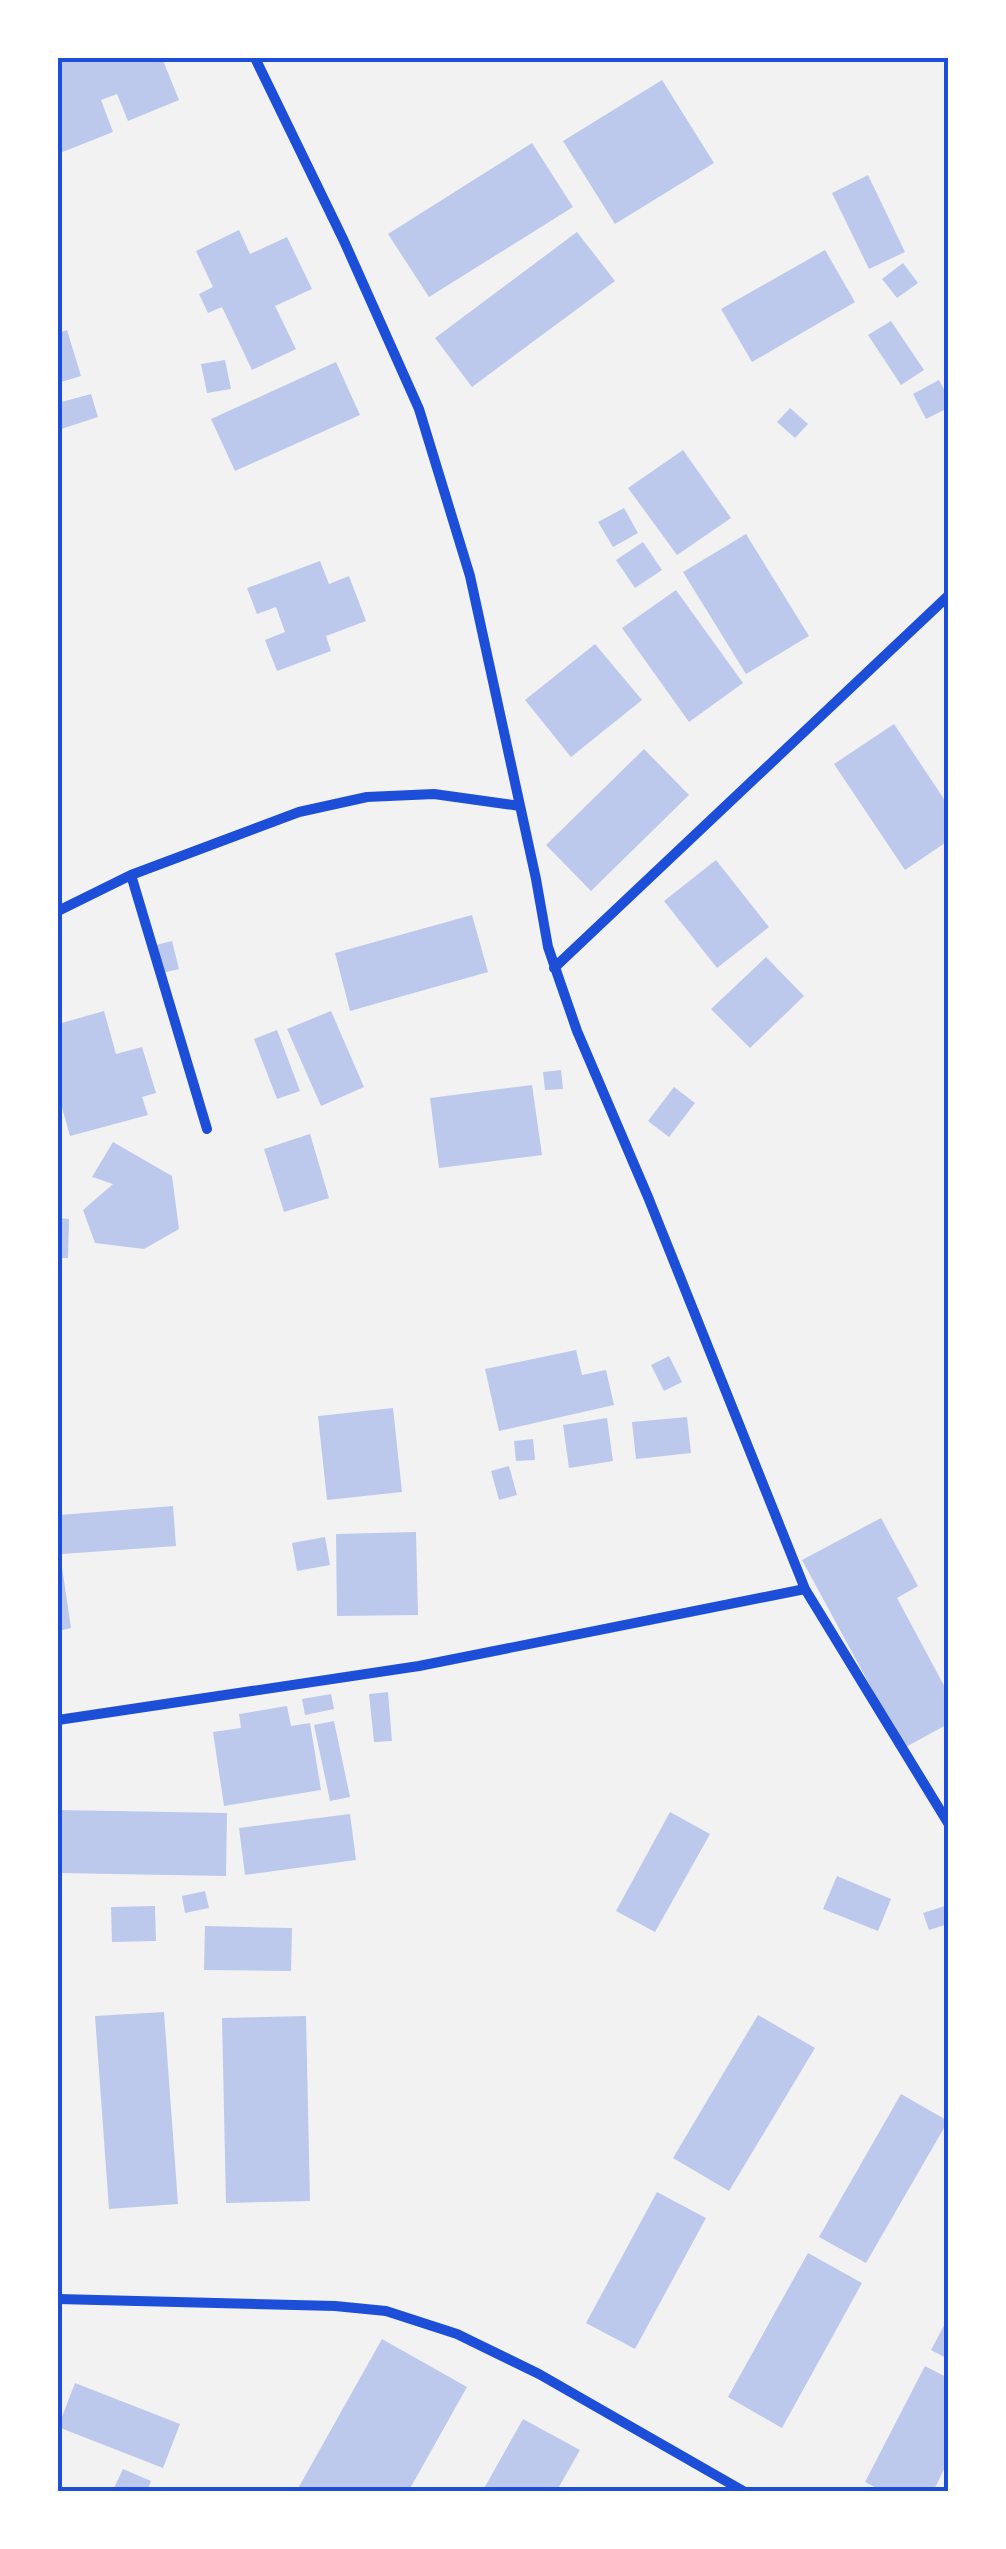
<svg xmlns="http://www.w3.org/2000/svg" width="1006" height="2549" font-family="Raleway,sans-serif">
  <rect width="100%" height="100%" fill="#f2f2f2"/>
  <path fill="#bdc9ec" d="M70 58H162L179 100 128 121 117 94 101 100 113 132 60 153 58 62Z
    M662 80 714 163 615 224 563 141Z
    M532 143 573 207 429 297 388 234Z
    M868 175 905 252 869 269 832 193Z
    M239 230 250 254 287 237 312 289 275 306 296 349 252 370 222 307 208 313 199 294 213 287 196 251Z
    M577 232 615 281 472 387 435 338Z
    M825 250 855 302 752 362 721 309Z
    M903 263 918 283 897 298 882 279Z
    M891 321 924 370 901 385 868 335Z
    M67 330 81 376 58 383V333Z
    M225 360 231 389 207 393 201 364Z
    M336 362 360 415 235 471 211 419Z
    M939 380 948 397V408L926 419 913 394Z
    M91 394 98 417 58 430V403Z
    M790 408 808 424 795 438 777 422Z
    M683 450 731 518 677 555 628 488Z
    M624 508 638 533 613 547 598 522Z
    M746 534 809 636 746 674 683 572Z
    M643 542 662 570 635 588 616 560Z
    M320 561 329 584 349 576 366 621 326 636 331 651 277 671 265 640 285 632 276 607 257 614 247 588Z
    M676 590 743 683 689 722 622 628Z
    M595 644 642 700 571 757 525 700Z
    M894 724 948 805V841L905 870 834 764Z
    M644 749 689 795 591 891 546 845Z
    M716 860 769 927 717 968 664 901Z
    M472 915 488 972 350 1011 335 953Z
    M172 941 179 969 162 973 156 945Z
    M766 957 804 996 750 1048 711 1009Z
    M104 1011 116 1054 142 1047 156 1093 142 1097 148 1115 70 1136 58 1093V1024Z
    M331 1011 364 1087 321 1106 287 1029Z
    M277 1030 300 1091 277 1099 254 1039Z
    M561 1070 563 1089 545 1090 543 1072Z
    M532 1085 542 1155 439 1168 430 1098Z
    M674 1087 695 1103 669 1137 648 1121Z
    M310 1134 329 1198 284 1212 264 1149Z
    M113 1142 172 1176 179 1229 144 1249 95 1243 83 1210 113 1184 92 1177Z
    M58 1218 69 1219 68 1258H58Z
    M576 1350 582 1375 606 1370 614 1405 499 1431 485 1369Z
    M669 1356 682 1382 664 1391 651 1365Z
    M393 1408 402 1492 327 1500 318 1416Z
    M687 1417 691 1453 636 1459 632 1422Z
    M607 1418 613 1461 569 1468 563 1425Z
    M533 1439 535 1460 516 1461 514 1441Z
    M509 1466 517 1495 499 1500 491 1471Z
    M173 1506 176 1546 62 1554 59 1515Z
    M881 1518 918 1586 897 1598 948 1693V1724L904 1748 802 1560Z
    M416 1532 418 1615 337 1616 336 1534Z
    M325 1537 330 1565 297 1571 292 1543Z
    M58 1567H62L71 1628 58 1631Z
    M388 1692 392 1741 374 1742 369 1694Z
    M331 1694 334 1709 305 1715 302 1699Z
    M287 1706 291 1726 310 1723 321 1790 224 1806 213 1732 241 1728 239 1714Z
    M334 1721 350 1797 330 1801 314 1725Z
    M58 1810 227 1813 226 1876 58 1873Z
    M670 1812 710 1834 655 1932 616 1911Z
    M350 1814 356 1860 245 1875 239 1828Z
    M837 1876 891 1899 878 1931 823 1909Z
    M205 1891 209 1908 185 1913 182 1896Z
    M948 1905V1924L929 1930 923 1913Z
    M155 1906 156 1941 112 1942 111 1907Z
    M205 1926 292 1928 291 1971 204 1970Z
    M164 2012 178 2204 109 2209 95 2016Z
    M758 2015 815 2048 729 2191 673 2158Z
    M306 2016 310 2201 226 2203 222 2018Z
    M901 2094 948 2121 866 2263 819 2237Z
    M657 2192 706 2218 635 2349 586 2323Z
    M808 2253 862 2283 782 2428 728 2397Z
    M948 2318V2359L931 2350Z
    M382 2339 467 2387 408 2492H296Z
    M925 2366 948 2378V2461L933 2492H884L865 2482Z
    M75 2383 180 2424 163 2468 58 2427Z
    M523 2419 580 2450 556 2492H482Z
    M123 2469 151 2481 147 2492H112Z"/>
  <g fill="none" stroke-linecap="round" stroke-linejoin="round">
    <path stroke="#1d4ed8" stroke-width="10" d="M255 58 344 241 419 409 470 576 536 879 548 947 577 1031 648 1197 805 1589 948 1823
      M131 875 207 1129
      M58 911 131 875 299 812 367 797 434 794 520 806
      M554 968 948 596
      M58 1720 419 1666 805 1589
      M58 2299 335 2306 386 2311 457 2334 539 2374 745 2492"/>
  </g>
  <rect width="1006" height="2549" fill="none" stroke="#ffffff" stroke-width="120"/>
  <rect x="60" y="60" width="886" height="2429" fill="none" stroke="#1d4ed8" stroke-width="4"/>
</svg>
